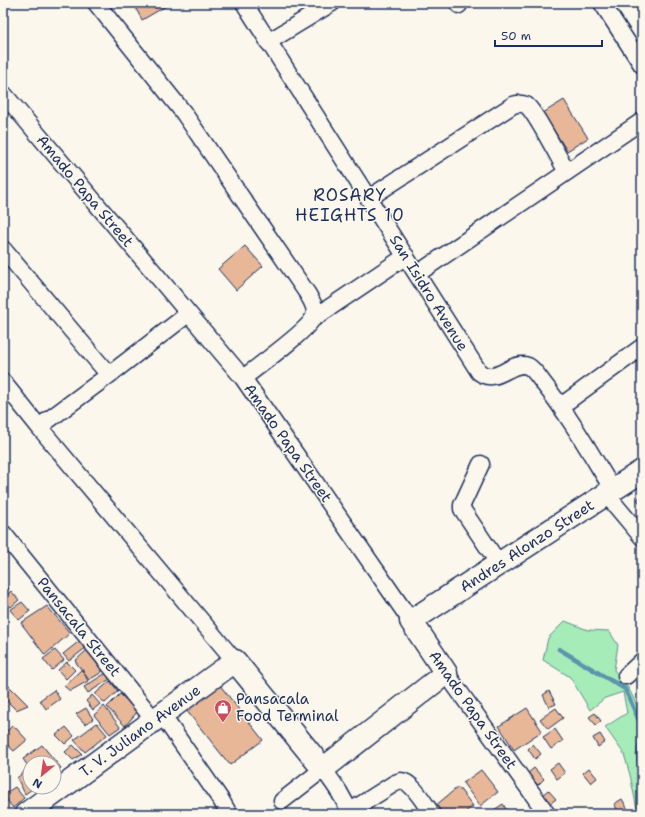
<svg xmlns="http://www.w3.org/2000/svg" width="645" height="817" font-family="'Shantell Sans',sans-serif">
  <rect width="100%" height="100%" fill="#fbf7ec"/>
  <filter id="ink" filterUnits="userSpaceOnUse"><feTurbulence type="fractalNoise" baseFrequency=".025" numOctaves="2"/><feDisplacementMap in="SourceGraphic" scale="8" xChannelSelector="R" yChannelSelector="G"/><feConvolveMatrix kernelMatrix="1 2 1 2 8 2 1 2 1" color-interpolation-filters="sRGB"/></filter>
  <g filter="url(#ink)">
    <path fill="#a5ecb8" stroke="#608e8b" d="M565 621 588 630 609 631 618 645 614 670 629 689 642 716V814H638L630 775 624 754 605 727 627 713 623 692 605 698 590 710 570 677 543 660 548 638Z"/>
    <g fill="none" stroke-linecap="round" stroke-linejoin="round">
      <path stroke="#5c93ae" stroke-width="4.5" d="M559 649 625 689 642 727 638 755 642 791"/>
    </g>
    <path fill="#e7b798" stroke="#1b2f5e" d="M133 3H165L166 6 142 20Z
      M564 100 588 138 567 151 543 113Z
      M245 246 263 266 236 290 218 269Z
      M642 494V505L637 500Z
      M3 583 9 589 3 592Z
      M11 591 19 600 11 607 3 599Z
      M22 602 30 611 19 620 10 610Z
      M47 606 70 633 45 655 21 623Z
      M82 639 88 646 69 661 63 654Z
      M88 649 102 672 89 680 75 661Z
      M55 650 64 660 52 670 43 659Z
      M67 662 75 670 66 679 58 670Z
      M82 669 88 681 70 691 64 686Z
      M106 673 110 679 88 693 84 687Z
      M642 678V688L637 681Z
      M110 681 118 691 105 703 95 694Z
      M5 682 28 705 16 710 3 697V684Z
      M219 684 263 740 230 765 186 710Z
      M54 690 60 699 46 709 40 700Z
      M549 691 556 704 549 707 543 695Z
      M120 694 138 711 125 726 107 707Z
      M92 695 100 704 93 710 86 701Z
      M104 706 120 727 110 734 94 715Z
      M86 708 93 719 85 724 76 714Z
      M527 708 542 731 514 750 499 726Z
      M556 708 563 718 548 729 540 719Z
      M595 713 601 721 596 725 589 717Z
      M97 723 107 735 85 752 74 740Z
      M13 725 27 740 14 751 3 741V735Z
      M66 727 74 736 65 744 56 735Z
      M555 729 563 741 551 749 543 737Z
      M600 734 605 742 598 747 593 738Z
      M533 744 541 754 535 759 528 749Z
      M42 745 61 768 54 773V763H30V769L23 759Z
      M73 745 82 754 73 760 65 752Z
      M558 763 565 773 557 779 550 769Z
      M534 768 544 779 538 785 527 774Z
      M589 768 597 778 591 783 583 773Z
      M27 769 30 773V787H35L25 794 17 778Z
      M481 770 498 792 480 806 463 783Z
      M15 787 24 798 13 808 3 795Z
      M458 787 473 806 463 814H442L435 806Z
      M548 790 556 799 547 806 540 797Z
      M622 799 630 813 628 814H620L614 804Z
      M503 804 509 814H488Z"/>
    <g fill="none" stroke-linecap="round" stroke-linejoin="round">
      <g stroke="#1b2f5e" stroke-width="19">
        <path id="minor" d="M96 3 183 112 307 293C311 300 317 308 314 316 311 328 256 368 243 378
          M244 3 479 372C497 386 510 360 528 366 534 369 540 379 544 384 570 417 591 454 613 490
          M458 3 459 5
          M602 3 642 65
          M268 42 332 3
          M3 93 243 378 411 621
          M369 198 513 105C518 103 521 103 526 105 535 111 560 160 567 172
          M3 249 109 375
          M417 274 642 121
          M314 318 406 256
          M3 382 39 427 235 661
          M561 406 642 347
          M39 427 109 375 188 314
          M481 464 462 505V509L499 564
          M606 494 642 537
          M3 533 154 720
          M446 673 547 814
          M626 676 642 661
          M162 715 221 800 229 814
          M282 801 323 769C334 784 344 797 350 814
          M349 812 395 783C397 783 399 781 401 781 412 781 426 806 432 814"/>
      </g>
      <g stroke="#1b2f5e" stroke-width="25">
        <path id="secondary" d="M26 814 235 661 323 769 446 673 411 621 642 471"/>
      </g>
      <use href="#minor" stroke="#fbf7ec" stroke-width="16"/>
      <use href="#secondary" stroke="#fbf7ec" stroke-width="22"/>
    </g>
  </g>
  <defs>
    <g id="shop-pin" transform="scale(0.9)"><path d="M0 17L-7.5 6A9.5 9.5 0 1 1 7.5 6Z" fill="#d1495b" stroke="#fbf7ec"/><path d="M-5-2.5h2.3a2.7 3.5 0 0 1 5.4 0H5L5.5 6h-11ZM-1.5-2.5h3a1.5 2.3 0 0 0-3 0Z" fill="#fff"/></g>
  </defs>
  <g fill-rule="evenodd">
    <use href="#shop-pin" x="223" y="708"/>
  </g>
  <g text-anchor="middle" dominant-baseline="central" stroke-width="3" stroke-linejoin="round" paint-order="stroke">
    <g font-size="15" fill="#1b2f5e" stroke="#fbf7ec">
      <text transform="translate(85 191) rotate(50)">Amado Papa Street</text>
      <text transform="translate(429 293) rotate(58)">San Isidro Avenue</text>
      <text transform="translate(288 443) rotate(55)">Amado Papa Street</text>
      <text transform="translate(527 546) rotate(-33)">Andres Alonzo Street</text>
      <text transform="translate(79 627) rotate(51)">Pansacala Street</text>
      <text transform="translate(473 710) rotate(55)">Amado Papa Street</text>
      <text transform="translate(140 731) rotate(-36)">T. V. Juliano Avenue</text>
    </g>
    <g font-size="15" fill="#1b2f5e" stroke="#fbf7ec" text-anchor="start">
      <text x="236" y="699">Pansacala<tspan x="236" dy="17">Food Terminal</tspan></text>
    </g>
    <g font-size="17" letter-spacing="1" fill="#1b2f5e" stroke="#fbf7ec">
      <text x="350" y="195">ROSARY<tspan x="350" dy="20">HEIGHTS 10</tspan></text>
    </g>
  </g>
  <rect width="645" height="817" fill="none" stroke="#fbf7ec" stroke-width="16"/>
  <rect x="8" y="8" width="629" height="801" fill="none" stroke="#1b2f5e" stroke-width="1.5" filter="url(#ink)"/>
  <g transform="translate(42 775) rotate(209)"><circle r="19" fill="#fbf7ec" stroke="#a1a7b3"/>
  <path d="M0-3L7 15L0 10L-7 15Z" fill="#d1495b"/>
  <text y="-6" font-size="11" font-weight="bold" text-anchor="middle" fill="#1b2f5e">N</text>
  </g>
  <path d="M495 40v6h107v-6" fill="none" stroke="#1b2f5e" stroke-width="2"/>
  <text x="501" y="40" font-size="12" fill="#1b2f5e" stroke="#fbf7ec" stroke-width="3" paint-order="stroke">50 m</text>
</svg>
